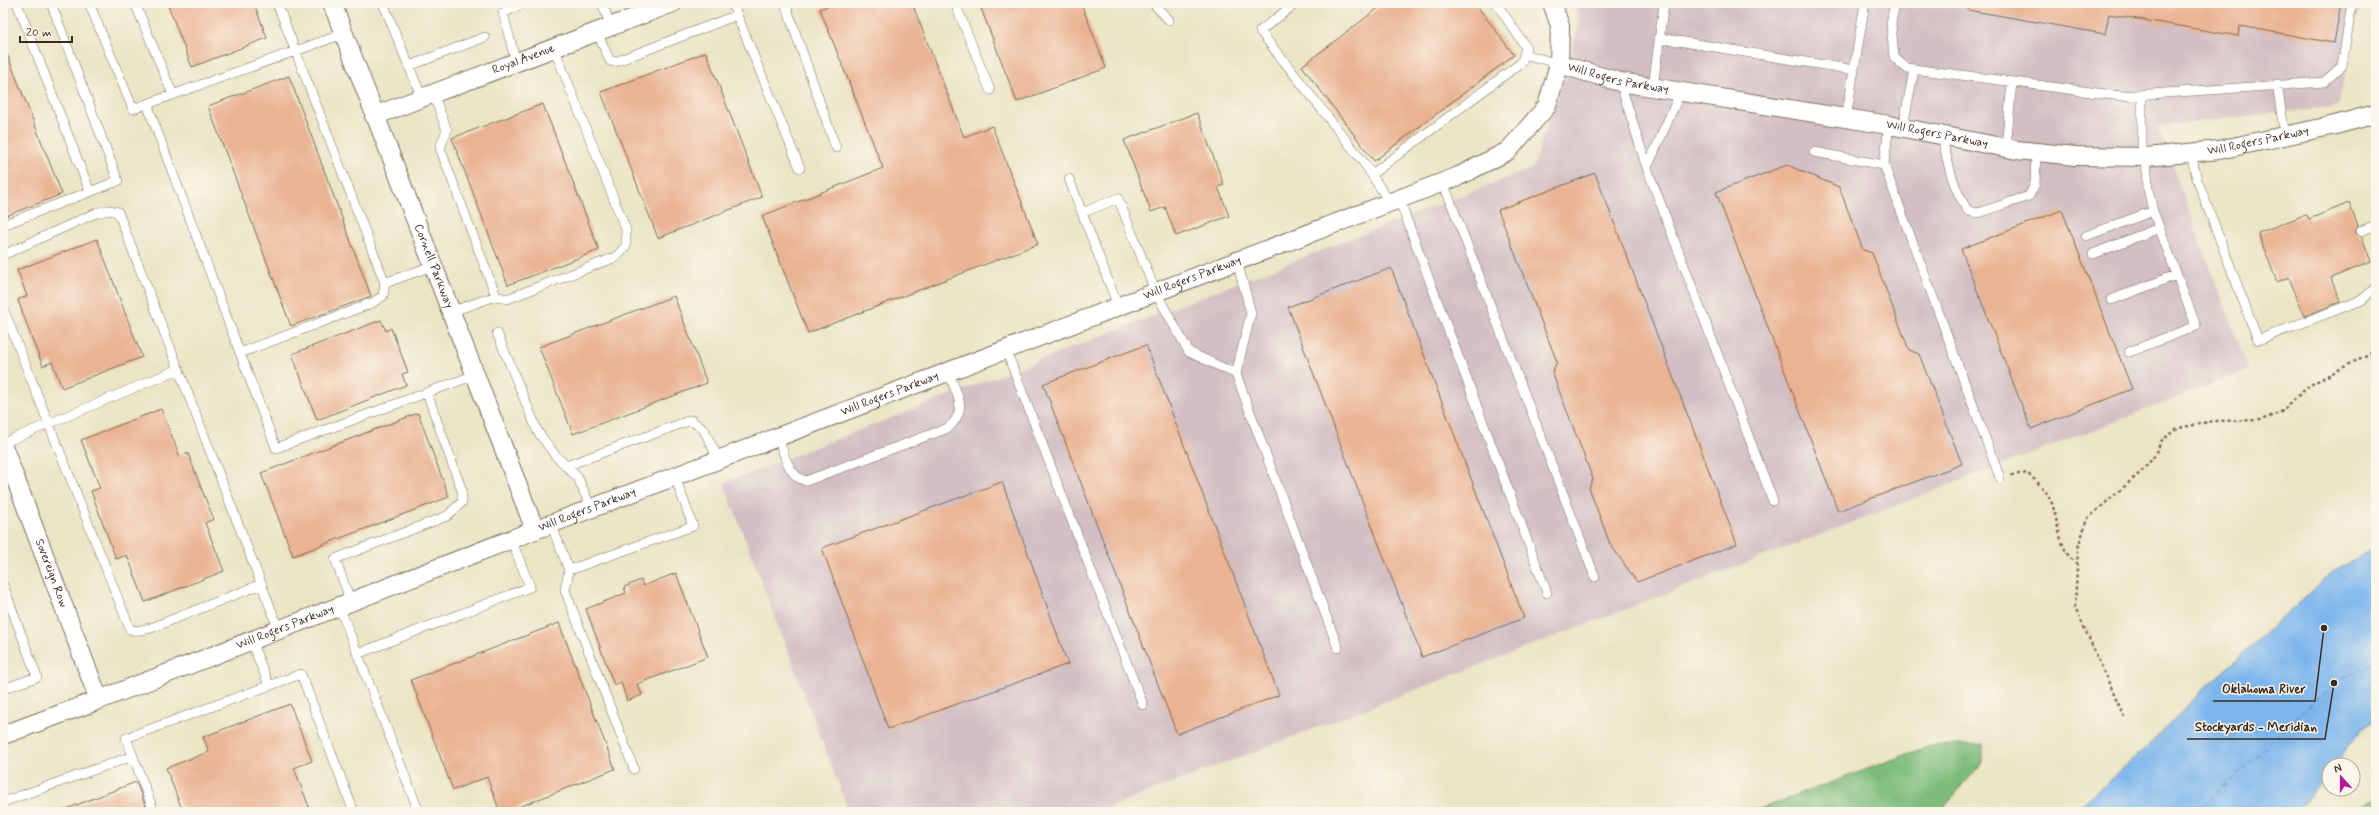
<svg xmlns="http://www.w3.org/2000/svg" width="2379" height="815" font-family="Mynerve,sans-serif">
  <rect width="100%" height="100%" fill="#fbf7ec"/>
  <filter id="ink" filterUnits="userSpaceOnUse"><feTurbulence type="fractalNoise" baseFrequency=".025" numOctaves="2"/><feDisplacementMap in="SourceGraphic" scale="8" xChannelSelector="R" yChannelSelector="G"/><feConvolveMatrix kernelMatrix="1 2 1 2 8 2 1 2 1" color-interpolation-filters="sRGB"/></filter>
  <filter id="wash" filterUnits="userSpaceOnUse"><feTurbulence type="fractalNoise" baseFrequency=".012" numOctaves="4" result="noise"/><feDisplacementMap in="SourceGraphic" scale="16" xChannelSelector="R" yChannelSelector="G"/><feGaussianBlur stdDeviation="0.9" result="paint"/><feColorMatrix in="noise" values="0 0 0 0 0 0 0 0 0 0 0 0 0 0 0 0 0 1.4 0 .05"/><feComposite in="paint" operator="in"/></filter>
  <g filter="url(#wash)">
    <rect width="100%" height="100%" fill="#ebe4c5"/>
    <path fill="#d2bec3" d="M1574 3H2360L2338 106 2157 126 2249 370 1097 812H849L724 483 1533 168 1580 23Z"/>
    <path fill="#9edc91" stroke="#6c8358" d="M2376 800V812H2349Z"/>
    <path fill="#7ebc7b" stroke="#5c734c" d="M1983 744V762L1942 809 1935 812H1752L1929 746Z"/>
    <path fill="#7cb5ec" stroke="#5c7085" d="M2376 548V721L2363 728 2334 765H2329V771L2297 812H2073L2144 750 2206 687 2337 569Z"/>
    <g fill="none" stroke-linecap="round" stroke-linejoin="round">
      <path stroke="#4e545c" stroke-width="1" stroke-dasharray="5 4" stroke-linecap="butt" d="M2197 812 2334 683 2376 663"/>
    </g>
    <g id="blocks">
      <path fill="#eab393" d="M167 3H254L267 38 192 67Z
        M835 3H912L964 137 992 126 1038 244 808 333 762 216 883 168 820 9Z
        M979 3H1081L1106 68 1017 102Z
        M1385 3H1475L1514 55 1374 161 1302 66Z
        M1968 3H2341L2334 43 2240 26 2238 36 2109 14 2105 34 1968 10Z
        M3 44 62 194 3 217Z
        M706 52 762 197 658 238 601 92Z
        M289 76 371 296 291 326 208 106Z
        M543 104 599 250 508 285 452 138Z
        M1197 113 1224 185 1218 187 1229 216 1176 236 1165 207 1151 212 1124 140Z
        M1787 165 1839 187 1863 250 1872 253 1909 350 1919 354 1962 464 1838 511 1716 192Z
        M1595 173 1737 544 1637 582 1610 544 1589 488 1593 479 1552 372 1557 362 1498 210Z
        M2349 203 2358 226 2355 233 2362 237 2371 262 2331 278 2340 302 2304 316 2289 277 2277 282 2258 233 2302 216 2307 215 2309 219Z
        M2062 210 2132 389 2031 429 1961 249Z
        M97 239 142 357 62 388 52 362 43 366 34 344 18 300 27 296 17 270Z
        M1391 268 1524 618 1422 657 1288 307Z
        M674 296 707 383 573 434 539 347Z
        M381 320 386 331 391 328 408 372 402 374 406 385 317 420 292 354Z
        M1146 345 1279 695 1177 734 1043 384Z
        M161 409 180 457 188 453 205 498 214 519 205 523 224 571 145 602 127 555 116 559 91 491 100 488 81 440Z
        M418 413 449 497 293 556 261 473Z
        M1002 482 1068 664 888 729 822 548Z
        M676 573 708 657 637 684 642 695 627 701 621 682 614 685 586 609 626 593 624 587 641 580 643 586Z
        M559 623 615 769 506 812H500L487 777 453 790 411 680Z
        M290 704 312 761 294 768 311 812H183L166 768 209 752 203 737Z
        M136 782 148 812H62L61 811Z"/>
    </g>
  </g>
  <g filter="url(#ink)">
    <use href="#blocks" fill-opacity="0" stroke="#796b58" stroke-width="1"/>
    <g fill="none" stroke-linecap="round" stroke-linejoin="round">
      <g stroke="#796b58" stroke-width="10">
        <path id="service" d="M17 3 90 192
          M89 3 133 109 343 34
          M135 3 173 95
          M383 3 422 98
          M602 3 611 27
          M732 3 800 168
          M785 3 836 148
          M955 3 990 90
          M1153 3 1169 20
          M1296 3 1260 31 1364 163 1390 203
          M1895 3 1891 23 1894 57 1906 68 2121 96 2324 82 2342 66 2352 3
          M597 32 610 61 615 62 737 15
          M1660 38 1854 70
          M1524 54 1559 64
          M516 62 503 13 524 3
          M409 66 485 37
          M1620 82 1647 168 1773 501
          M2277 84 2285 136
          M1653 87 1664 3
          M433 94 447 130 440 148 496 296 507 299 616 257 626 246V230L554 48
          M2142 95V157
          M147 104 240 353 372 303 383 296 385 283 277 3
          M1846 118 1865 3
          M1889 125 1884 165 2000 478
          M1903 127 1914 70
          M1942 135C1947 161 1953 189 1968 211L1978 213 2029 196 2035 184 2036 152
          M2006 148 2012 82
          M1814 152 1884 165
          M2191 154 2197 179 2258 340 2362 300 2376 287
          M1647 168 1681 91
          M1372 174 1522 62 1526 47 1496 3
          M1069 179 1118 306
          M1443 182 1595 577
          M1399 199 1547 593
          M1082 213 1118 198 1156 293 1189 352 1236 374 1251 313 1237 261
          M3 225 118 181 51 3
          M2361 231 2376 225
          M2086 236 2153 211
          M2093 254 2159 228
          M3 255 96 213 109 210 118 212 279 630
          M385 283 432 266
          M2111 300 2176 275
          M3 308 130 629 136 631 151 628 262 584
          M450 312 496 296
          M497 333 538 432 555 455 578 478 591 508
          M1006 350 1143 705
          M2129 352 2196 326 2153 211 2148 189 2146 157
          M240 353 276 448 475 375
          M1236 374 1338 648
          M778 437C784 453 788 477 806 481L948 428C969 410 957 394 948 372
          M3 443 179 369
          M566 466 691 420 704 430 719 460
          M551 524 569 570 565 590 634 769
          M569 570 693 526 675 477
          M3 585 37 677 3 689
          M351 602 335 559 447 516 462 502V491L427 393
          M339 606 419 812
          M251 641 269 685
          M357 654 530 587 511 539
          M133 756 154 812
          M3 802 133 756 126 738 301 674 354 812"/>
      </g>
      <g stroke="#796b58" stroke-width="20">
        <g id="minor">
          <path id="s1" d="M332 3 535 530"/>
          <path id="s2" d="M1559 64 1620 82 1889 125 2017 150 2075 156 2146 157 2219 150 2335 125 2376 114"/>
          <path id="s3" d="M374 116 673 3"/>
          <path id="s4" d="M3 446 99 700"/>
          <path id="s5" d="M3 735 99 700 535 530 1459 176 1508 151 1547 106 1559 64 1560 26 1552 3"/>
        </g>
      </g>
      <path stroke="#796b58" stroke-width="2.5" stroke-dasharray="3 3" stroke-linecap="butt" d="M2011 475 2027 473C2036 481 2046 489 2051 501 2059 521 2058 551 2077 564
        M2124 717 2075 607 2078 548 2087 519 2141 472 2153 458 2162 440 2179 428 2214 421 2261 420 2281 412 2310 385 2376 350"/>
      <use href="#service" stroke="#fff" stroke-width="9"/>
      <use href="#minor" stroke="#fff" stroke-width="18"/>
    </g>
  </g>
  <g text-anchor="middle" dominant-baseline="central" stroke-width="3" stroke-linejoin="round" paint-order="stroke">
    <g font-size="12" fill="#3b2a1e" stroke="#fbf7ec">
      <text stroke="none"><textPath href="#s3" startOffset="160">Royal Avenue</textPath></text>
      <text stroke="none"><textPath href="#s2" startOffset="61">Will Rogers Parkway</textPath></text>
      <text stroke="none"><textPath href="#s2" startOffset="385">Will Rogers Parkway</textPath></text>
      <text stroke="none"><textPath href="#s2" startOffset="709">Will Rogers Parkway</textPath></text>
      <text stroke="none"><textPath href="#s1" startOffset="282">Cornell Parkway</textPath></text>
      <text stroke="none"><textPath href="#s5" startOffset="1274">Will Rogers Parkway</textPath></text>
      <text stroke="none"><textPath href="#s5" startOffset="950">Will Rogers Parkway</textPath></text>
      <text stroke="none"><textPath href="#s5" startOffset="626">Will Rogers Parkway</textPath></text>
      <text stroke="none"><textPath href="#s4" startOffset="136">Sovereign Row</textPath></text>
      <text stroke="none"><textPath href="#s5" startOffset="302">Will Rogers Parkway</textPath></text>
    </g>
  </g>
  <path fill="none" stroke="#3b2a1e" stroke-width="1.5" d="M2324 628L2315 701H2213M2334 683L2325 739H2187"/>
  <g fill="#3b2a1e" stroke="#fbf7ec" stroke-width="1.5">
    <circle cx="2324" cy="628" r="4"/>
    <circle cx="2334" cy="683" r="4"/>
  </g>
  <g font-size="13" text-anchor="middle" font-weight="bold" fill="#3b2a1e" stroke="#fbf7ec" stroke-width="3" stroke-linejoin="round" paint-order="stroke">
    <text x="2264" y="693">Oklahoma River</text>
    <text x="2256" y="731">Stockyards - Meridian</text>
  </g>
  <rect width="2379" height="815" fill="none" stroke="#fbf7ec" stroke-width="16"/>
  <g transform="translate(2341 777) rotate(339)"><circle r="19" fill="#fbf7ec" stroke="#aea59a"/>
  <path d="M0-3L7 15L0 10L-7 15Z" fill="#b5179e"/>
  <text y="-6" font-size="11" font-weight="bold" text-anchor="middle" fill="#3b2a1e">N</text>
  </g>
  <path d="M20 36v6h52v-6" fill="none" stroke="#3b2a1e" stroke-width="2"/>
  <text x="26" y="36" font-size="12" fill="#3b2a1e" stroke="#fbf7ec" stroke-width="3" paint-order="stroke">20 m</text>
</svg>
